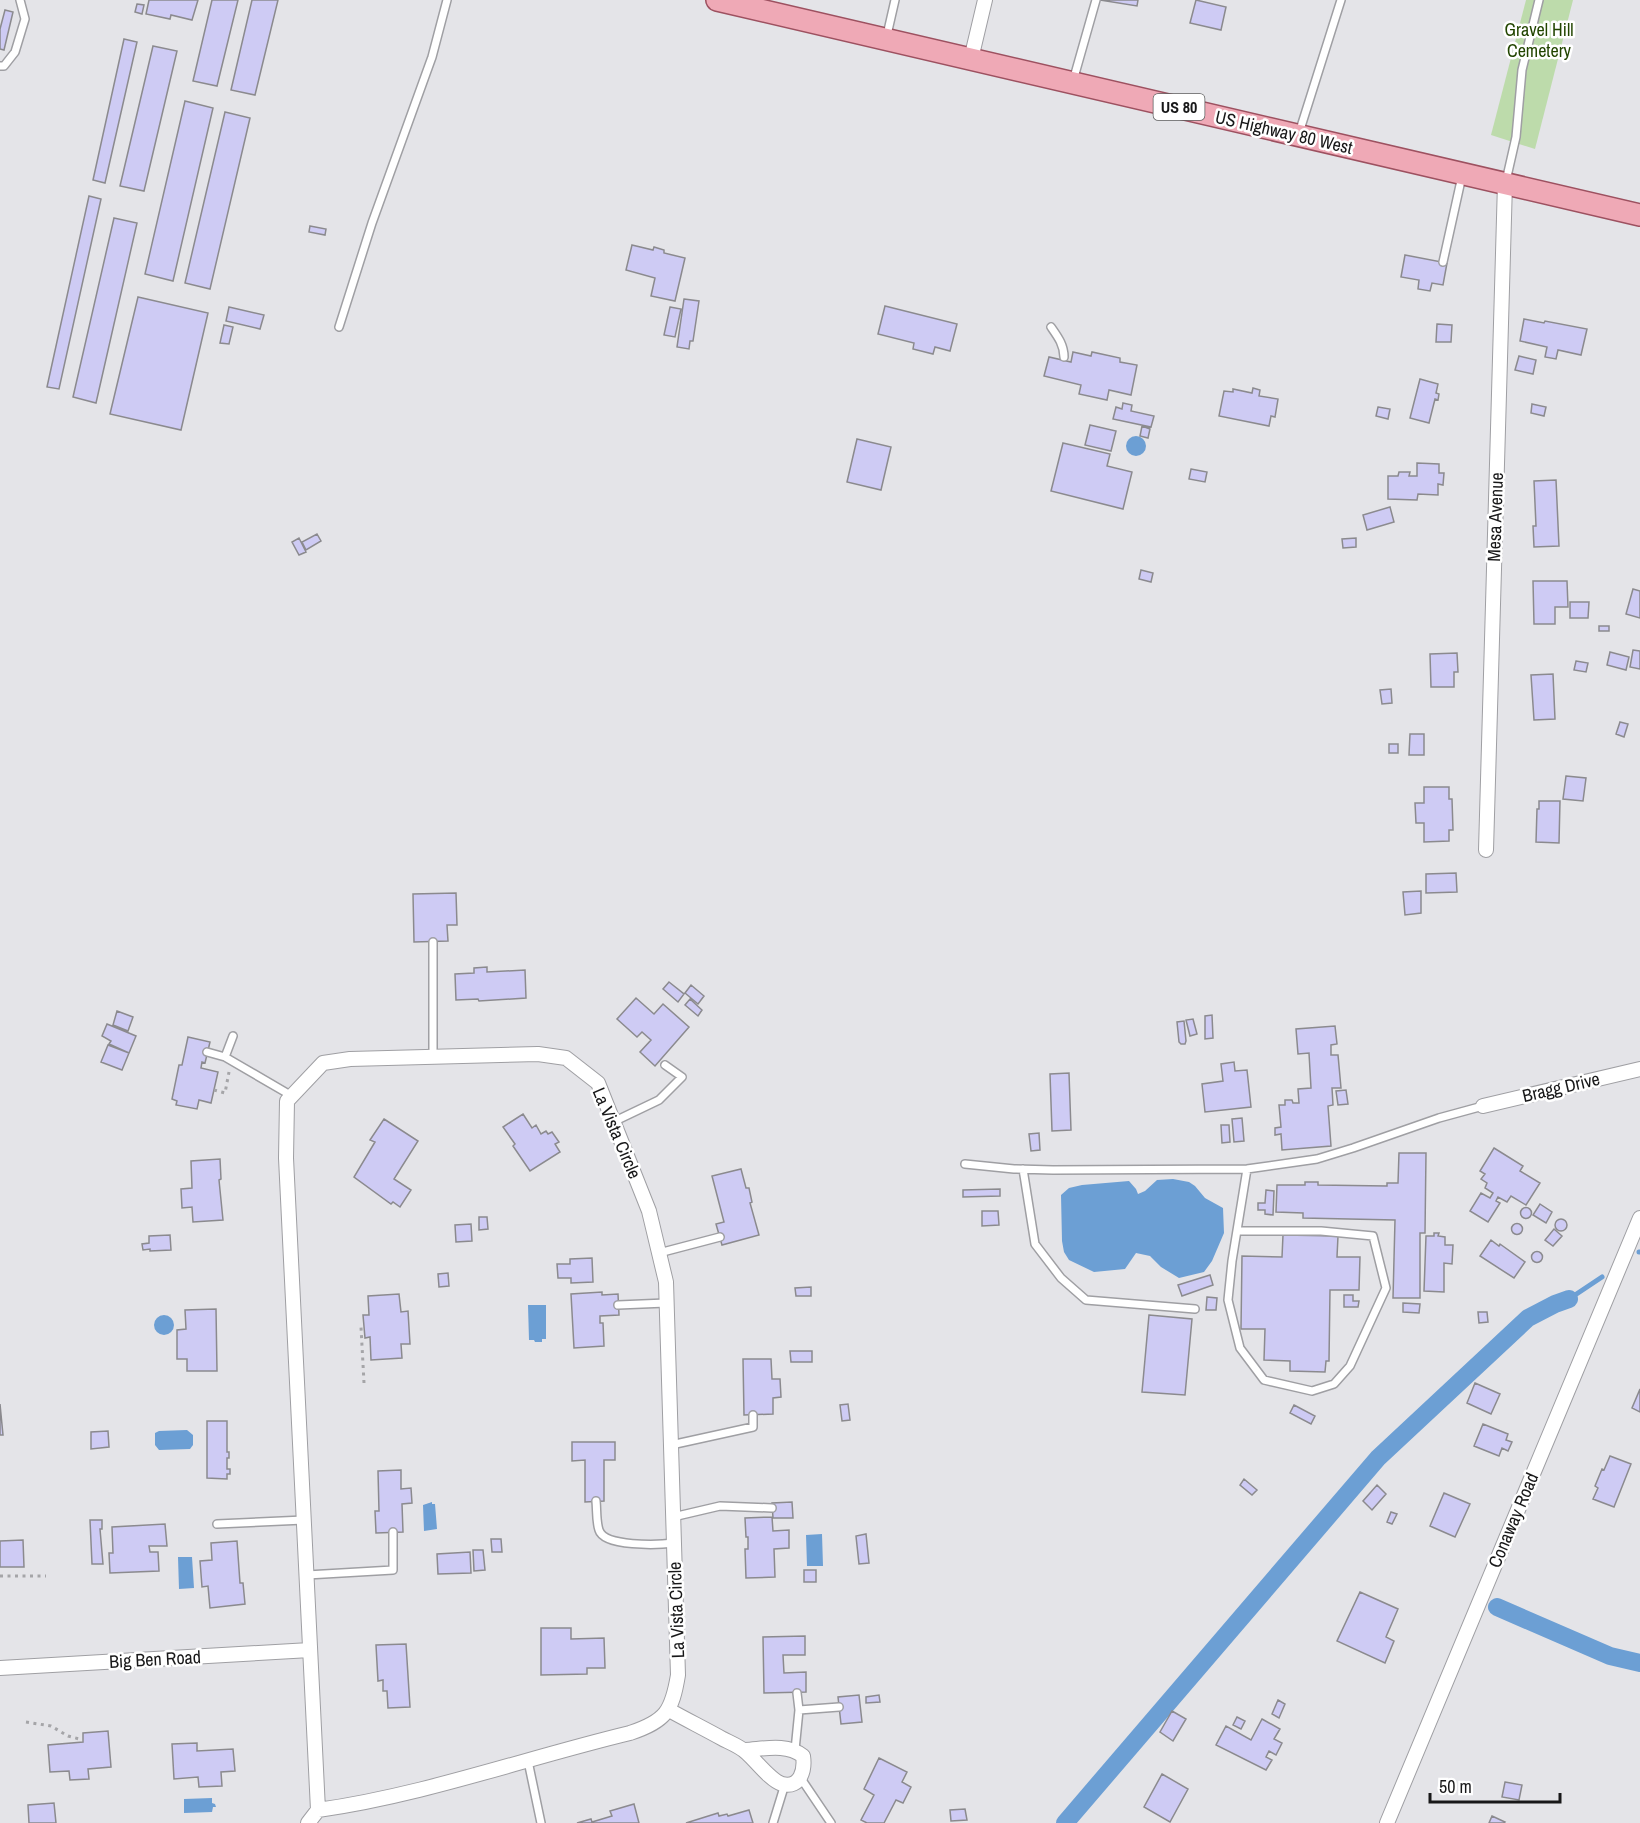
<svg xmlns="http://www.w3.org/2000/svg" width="1640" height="1823" font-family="'Archivo Narrow',sans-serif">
  <rect width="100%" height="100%" fill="#e4e4e8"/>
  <path fill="#bddbab" d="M1526 0H1573L1535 149 1491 135Z"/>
  <path fill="#6c9fd4" d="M1126 446a10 10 0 1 1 20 0a10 10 0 1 1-20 0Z
    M1173 1179 1189 1182 1195 1186 1205 1198 1223 1208 1224 1233 1212 1261 1204 1272 1179 1278 1161 1267 1150 1256 1136 1253 1125 1269 1094 1272 1069 1260 1064 1252 1062 1241 1061 1195 1069 1188 1082 1185 1129 1181 1136 1189 1138 1194 1145 1191 1157 1180Z
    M528 1305H546V1339H542V1342H535L534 1340H529Z
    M154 1325a10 10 0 1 1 20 0a10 10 0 1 1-20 0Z
    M187 1430 193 1435V1445L190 1449 159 1450 155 1445V1433L159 1431Z
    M432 1502V1504H435L437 1529 424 1531 423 1505Z
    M822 1534 823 1566H807L806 1535Z
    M178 1557H192L194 1588 179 1589Z
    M212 1798V1803L215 1804 216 1807H213L212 1812 184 1813V1799Z"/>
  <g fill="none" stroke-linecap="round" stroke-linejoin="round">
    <path stroke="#6c9fd4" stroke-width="5" d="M1639 1252H1640
      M1569 1299 1602 1277"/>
    <path stroke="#6c9fd4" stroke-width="18" d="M1497 1607 1610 1656 1640 1663
      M1065 1823 1378 1458 1528 1318 1555 1304 1569 1299"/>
  </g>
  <path fill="#cecbf4" stroke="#8b8a8e" stroke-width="1.5" d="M149 0H198L192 20 171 15 170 19 146 14Z
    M212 0H238L217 86 193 81Z
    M252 0H278L255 95 231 90Z
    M1100 0H1138L1137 6Z
    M1196 0 1226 7 1221 30 1190 23Z
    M137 4 144 5 142 14 135 12Z
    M5 10 13 12 4 50 0 49V29Z
    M124 39 137 42 105 183 93 180Z
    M153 46 177 51 144 191 120 186Z
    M185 101 213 108 173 281 145 274Z
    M225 112 250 118 210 289 185 283Z
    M89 196 101 199 59 389 47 387Z
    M114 218 137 223 96 403 73 397Z
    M310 226 326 229 325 235 309 232Z
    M632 245 653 250 654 247 664 250V253L685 258 675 301 651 296 655 278 626 270Z
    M1405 255 1447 263 1443 285 1432 283 1430 291 1418 289 1419 280 1401 277Z
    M138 297 208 313 181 430 110 414Z
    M684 299 699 301 693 341H690L689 349 677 347Z
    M885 306 957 324 950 351 935 347 933 354 913 349 914 343 878 334Z
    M229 307 264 315 260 329 226 321Z
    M670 307 681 309 675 337 664 335Z
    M1524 319 1544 323 1545 321 1587 329 1581 355 1558 350 1556 359 1545 357 1547 347 1520 341Z
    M1437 324 1452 325 1451 342H1436Z
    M224 325 233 327 229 344 220 343Z
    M1073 352 1091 356 1092 352 1120 358V362L1137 365 1131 395 1109 390 1107 400 1079 394 1081 385 1044 376 1049 357 1071 362Z
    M1519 356 1536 360 1533 374 1515 370Z
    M1420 379 1438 384 1436 393 1439 394 1438 400 1435 399 1429 423 1410 418Z
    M1253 388 1260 390 1259 396 1278 399 1275 417 1271 416 1269 426 1219 416 1224 391 1233 392V389L1252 393Z
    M1123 403 1132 405 1131 411 1154 416 1151 427 1113 419 1116 407 1122 409Z
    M1532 404 1546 407 1544 416 1531 413Z
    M1378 407 1390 409 1388 419 1376 416Z
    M1090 425 1116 431 1111 451 1085 445Z
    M1142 426 1150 429 1148 438 1140 436Z
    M857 439 891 447 881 490 847 482Z
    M1063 443 1110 454 1107 466 1132 472 1123 509 1051 491Z
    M1417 463 1439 464V473H1444L1443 485 1438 484V495L1418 494 1417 500 1388 499V476H1398L1399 472H1410L1409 476H1417Z
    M1191 469 1207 472 1205 482 1189 479Z
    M1556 480 1559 546 1534 547 1533 526H1536L1534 481Z
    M1390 507 1394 522 1367 530 1363 515Z
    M317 534 321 541 306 550 302 542Z
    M299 538 306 552 299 555 292 542Z
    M1356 538V547L1343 548 1342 539Z
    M1141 570 1153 573 1151 582 1139 579Z
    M1533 581H1567L1568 607H1555V624H1534Z
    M1633 589 1640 591V618L1626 614Z
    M1570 602H1589L1588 618H1570Z
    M1599 626H1609V631H1599Z
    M1633 650 1640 651V669L1630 667Z
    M1610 652 1629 657 1626 670 1607 665Z
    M1457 653 1458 672H1454V687H1431L1430 654Z
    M1576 661 1588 663 1586 672 1574 670Z
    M1553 674 1555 719 1534 720 1531 675Z
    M1391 689 1392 703 1382 704 1380 690Z
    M1620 722 1628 724 1624 737 1616 734Z
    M1410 734H1424V755H1409Z
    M1389 744H1398V753H1389Z
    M1566 776 1586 778 1583 801 1563 799Z
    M1424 787H1449V799H1452L1453 830H1449V841L1424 842V823H1416L1415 803H1424Z
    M1539 801H1560L1559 843 1536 842 1537 809H1539Z
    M1456 873 1457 892 1426 893V874Z
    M1421 891V913L1405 915 1403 892Z
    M456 893 457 925H447L448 941 414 942 413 894Z
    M487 967V972L525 970 526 998 479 1001 478 999 456 1000 455 974 474 973V968Z
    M669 982 684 994 678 1002 663 989Z
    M691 985 704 996 698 1004 685 993Z
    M636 998 654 1014 663 1004 689 1027 655 1066 640 1052 651 1040 642 1032 637 1037 617 1019Z
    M690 999 702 1010 698 1016 685 1005Z
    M117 1011 133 1017 128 1031 113 1025Z
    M1212 1015 1213 1038 1205 1039V1016Z
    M1193 1019 1197 1034 1190 1036 1186 1020Z
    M1184 1021 1186 1041 1185 1044H1181L1179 1042 1177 1022Z
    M107 1024 136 1036 129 1053 109 1044 111 1041 102 1036Z
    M1335 1026 1337 1044 1331 1045V1055H1338L1341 1088H1332L1333 1105 1328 1106 1331 1146 1282 1150 1281 1134 1275 1135V1128L1281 1127 1279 1105H1285V1100H1292L1293 1103H1299L1298 1089 1311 1088 1309 1053 1298 1054 1296 1029Z
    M188 1037 210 1042 205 1063 202 1062 201 1068 218 1072 211 1103 199 1100 197 1109 176 1105 177 1101 172 1099 179 1065H182Z
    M108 1045 129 1053 122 1070 101 1062Z
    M1234 1062 1235 1071 1247 1070 1251 1107 1205 1112 1202 1084 1223 1081 1221 1064Z
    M1069 1073 1071 1130 1052 1131 1050 1074Z
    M1346 1090 1348 1104 1338 1105 1336 1091Z
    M523 1114 532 1128 536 1125 541 1134 546 1131 548 1134 552 1132 559 1142 555 1144 560 1152 530 1171 513 1146 515 1144 503 1127Z
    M1242 1118 1244 1141 1234 1142 1232 1119Z
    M384 1119 418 1141 394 1179 411 1190 400 1207 393 1202 391 1204 354 1177 375 1142 370 1140Z
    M1221 1125H1229L1230 1142 1222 1143Z
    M1039 1133 1040 1150 1031 1151 1029 1134Z
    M1494 1148 1523 1166 1520 1171 1540 1183 1526 1205 1511 1196 1507 1202 1498 1197 1496 1201 1500 1203 1488 1222 1470 1211 1481 1193 1490 1198 1493 1193 1485 1188 1487 1183 1481 1179 1485 1174 1480 1171Z
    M1399 1153H1426L1425 1233H1420V1298H1393L1395 1220 1303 1218V1213L1276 1212 1277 1185H1305V1182H1318V1185L1387 1186V1183H1398Z
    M220 1159 221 1179 219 1180 223 1220 193 1222 192 1207 182 1208 181 1189 192 1188 191 1161Z
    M741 1169 746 1188H749L752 1202 750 1203 759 1235 722 1245 716 1224 724 1222 712 1176Z
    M1000 1189V1196L963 1197V1190Z
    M1266 1190 1274 1191 1273 1215 1265 1214V1210H1258V1203H1265Z
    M1540 1204 1552 1212 1546 1223 1533 1215Z
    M1520.5 1213a5.5 5.5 0 1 1 11 0a5.5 5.5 0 1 1-11 0Z
    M982 1211H998L999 1225 982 1226Z
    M479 1217H487L488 1229 479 1230Z
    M1555 1225a6 6 0 1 1 12 0a6 6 0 1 1-12 0Z
    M1511.5 1229a5.5 5.5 0 1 1 11 0a5.5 5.5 0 1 1-11 0Z
    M471 1224 472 1241 456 1242 455 1225Z
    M1554 1229 1562 1236 1553 1246 1545 1240Z
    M1434 1233H1439L1438 1236 1445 1237V1245H1453L1452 1264 1444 1263V1292L1424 1291 1426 1236H1434Z
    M170 1235 171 1250 150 1251V1249L143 1250 142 1244 149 1243V1236Z
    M1283 1235 1338 1236 1337 1257H1360L1359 1290H1330L1329 1361H1326L1325 1372 1290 1371V1361L1264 1360 1265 1329H1241L1242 1256 1282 1257Z
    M1491 1240 1499 1246 1500 1244 1525 1262 1514 1278 1480 1256Z
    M1531.5 1257a5.5 5.5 0 1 1 11 0a5.5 5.5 0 1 1-11 0Z
    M592 1258 593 1282 571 1283V1278H558L557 1264H570V1259Z
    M448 1273 449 1286 439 1287 438 1274Z
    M1210 1275 1213 1285 1182 1296 1178 1285Z
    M811 1287V1296H796L795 1288Z
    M602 1292V1295L618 1294 619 1315 600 1316V1323H603L604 1346 574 1348 571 1294Z
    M399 1294 401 1312 408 1311 410 1344H401L402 1358 371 1360 370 1337 365 1338 363 1315H369L368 1296Z
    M1344 1295H1353V1301H1359L1358 1307H1344Z
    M1207 1297 1217 1298 1216 1310H1206Z
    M1403 1303 1420 1304 1419 1313 1403 1312Z
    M216 1309 217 1371H187V1359H177V1330L186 1329 185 1310Z
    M1478 1312H1487L1488 1322 1479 1323Z
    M1149 1315 1192 1319 1185 1395 1142 1392Z
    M790 1351H812V1362H791Z
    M743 1359H771L772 1379H780L781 1397 773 1398V1414L744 1415Z
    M1475 1383 1500 1394 1491 1414 1467 1403Z
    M1640 1389V1412L1632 1408Z
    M0 1404 3 1435H0Z
    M848 1404 850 1420 842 1421 840 1405Z
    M1294 1405 1315 1416 1311 1424 1290 1413Z
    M207 1421H227V1452H229V1458H227V1469H230V1474H227V1479L207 1478Z
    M1483 1424 1508 1434 1506 1440 1512 1442 1508 1451 1502 1448 1499 1456 1474 1446Z
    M108 1431 109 1447 91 1449V1432Z
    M572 1442H615V1460H604V1501L585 1502V1460L572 1461Z
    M1610 1456 1631 1464 1614 1507 1593 1499 1598 1488 1595 1486 1602 1469 1604 1470Z
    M401 1470V1489L411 1488 412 1503 402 1504 403 1532 376 1533 375 1511H379L378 1471Z
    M1244 1479 1257 1490 1252 1495 1240 1485Z
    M1377 1485 1386 1494 1372 1510 1363 1501Z
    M1444 1493 1470 1504 1455 1537 1430 1526Z
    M792 1502 793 1518H773L772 1503Z
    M1391 1512 1397 1514 1392 1524 1387 1522Z
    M772 1517 773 1531 789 1530V1548L774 1549 775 1577 746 1578 745 1549H748V1537H746L745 1518Z
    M90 1520H102V1529H100L103 1564H92Z
    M165 1524 167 1546H149L150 1552H158L159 1571 110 1573 109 1553H113L112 1527Z
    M866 1534 869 1563 859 1564 856 1536Z
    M491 1539H501L502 1552H492Z
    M23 1540 24 1567H0V1541Z
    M237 1541 240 1583H243L245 1604 210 1608 208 1586 202 1587 200 1561 212 1560 211 1543Z
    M473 1550H483L485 1570 474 1571Z
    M470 1552 471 1573 438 1574 437 1554Z
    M804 1570H816V1582H804Z
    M1360 1592 1398 1609 1386 1637 1394 1641 1385 1663 1337 1641Z
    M541 1628H571V1639L604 1638 605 1668H587V1674L541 1675Z
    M805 1636V1655H783L784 1673 806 1672V1692L764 1693 763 1637Z
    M406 1644 410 1707 388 1708 387 1691H383V1680L378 1681 376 1645Z
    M859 1695 862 1722 841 1724 838 1697Z
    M879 1695 880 1702 866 1703V1697Z
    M1278 1700 1285 1704 1279 1718 1272 1714Z
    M1172 1711 1186 1719 1173 1741 1160 1732Z
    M1237 1717 1245 1721 1241 1729 1233 1725Z
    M1262 1719 1280 1729 1274 1739 1282 1743 1276 1755 1269 1751 1266 1757 1272 1760 1266 1770 1216 1745 1226 1726 1251 1740Z
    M108 1731 111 1767 88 1769 89 1779 70 1780 69 1771 50 1772 48 1745 83 1742V1733Z
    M197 1743V1751L233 1749 235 1771 221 1772 222 1786 199 1787 198 1777 174 1779 172 1744Z
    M879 1758 907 1772 902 1782 911 1787 903 1803 896 1800 884 1823H867L861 1820 874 1795 864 1789Z
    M1162 1774 1188 1789 1170 1822 1144 1807Z
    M1505 1782 1522 1785 1519 1800 1502 1797Z
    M54 1803 56 1823H29L28 1805Z
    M634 1804 639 1823H577L591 1819 592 1822 612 1816 610 1811Z
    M965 1809 967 1820 951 1821 950 1810Z
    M749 1810 753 1823H686L718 1813 719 1816 727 1814 728 1816Z
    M1492 1816 1505 1822 1504 1823H1489Z"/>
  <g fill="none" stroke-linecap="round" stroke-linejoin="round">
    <g stroke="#9f9fa3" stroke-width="10">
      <path id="lane" d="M887 35 895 0
        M0 66H4L15 52 25 19 20 0
        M1073 81 1096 0
        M1299 133 1341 0
        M1506 181 1516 137 1522 70 1539 0
        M1443 262 1462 176
        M339 327 372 223 432 57 447 0
        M1051 327C1058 337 1064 345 1064 357
        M233 1036 225 1057 292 1096
        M207 1052 225 1057
        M433 1055V942
        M613 1122 659 1100 682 1077 665 1065
        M965 1164 1014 1169 1053 1170 1247 1169 1317 1159 1353 1148 1439 1118 1483 1106
        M1023 1169 1035 1244 1061 1278 1086 1300 1195 1309
        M1237 1231H1321L1373 1236 1386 1288 1350 1366 1334 1384 1312 1391 1264 1380 1240 1348 1228 1300 1232 1261 1247 1169
        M659 1253 720 1237
        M618 1305 666 1303
        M671 1445 753 1427V1415
        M596 1501C597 1510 596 1521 599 1530 604 1547 658 1545 674 1543
        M673 1517 720 1506 772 1508
        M217 1524 304 1520
        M307 1575 393 1570V1532
        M797 1693 799 1710
        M795 1750 799 1710 839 1707
        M528 1761 541 1823
        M800 1777 831 1823
        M773 1823 785 1784"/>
    </g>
    <g stroke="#9f9fa3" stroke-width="16">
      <path id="street" d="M971 59 985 0
        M1486 850 1505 183
        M538 1054 566 1058 598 1083 649 1211 666 1282 678 1675C672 1711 666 1721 630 1733 526 1758 424 1795 318 1810L286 1158 287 1101 323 1063 350 1059Z
        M1483 1106 1640 1069
        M0 1668 310 1650
        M669 1710C687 1720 705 1729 723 1739 731 1743 741 1747 747 1753 756 1761 771 1781 782 1784 801 1789 805 1769 803 1756 786 1743 764 1749 745 1750
        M308 1823 318 1810
        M1387 1823 1640 1218"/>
    </g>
    <g stroke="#9d5160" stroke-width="24">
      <path id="primary" d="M717 0 1640 215"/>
    </g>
    <path stroke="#a5a5a8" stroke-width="3" stroke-dasharray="3 4.5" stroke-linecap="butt" d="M214 1090 225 1093 229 1072
      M364 1383 361 1327H364
      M0 1576H46
      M26 1722 51 1726 68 1736 83 1740"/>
    <use href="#lane" stroke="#fff" stroke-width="7"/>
    <use href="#street" stroke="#fff" stroke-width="14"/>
    <use href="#primary" stroke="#efa9b6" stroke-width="21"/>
  </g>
  <g text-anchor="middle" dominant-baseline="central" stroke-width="5" stroke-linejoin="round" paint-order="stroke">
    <rect fill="#fff" stroke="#5d5d5e" stroke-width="1.5" x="1153.5" y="94" width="51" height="26" rx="4.5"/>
    <g font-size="16" font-weight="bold" fill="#181819">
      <text x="1179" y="107">US 80</text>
    </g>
    <g font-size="18" fill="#224500" stroke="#fff">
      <text x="1539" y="29">Gravel Hill<tspan x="1539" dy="21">Cemetery</tspan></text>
    </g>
    <g font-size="18" fill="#181819" stroke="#fff">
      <text transform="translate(1284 132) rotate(13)">US Highway 80 West</text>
      <text transform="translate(1495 517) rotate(-88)">Mesa Avenue</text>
      <text transform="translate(1561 1087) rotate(-13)">Bragg Drive</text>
      <text transform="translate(617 1133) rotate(67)">La Vista Circle</text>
      <text transform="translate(1513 1520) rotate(-67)">Conaway Road</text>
      <text transform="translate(676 1610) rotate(-92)">La Vista Circle</text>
      <text transform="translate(155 1659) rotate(-3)">Big Ben Road</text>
    </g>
  </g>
  <path d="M1430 1793v9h130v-9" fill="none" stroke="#181819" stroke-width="3"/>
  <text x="1439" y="1793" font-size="18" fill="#181819" stroke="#ffffff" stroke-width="4.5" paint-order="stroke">50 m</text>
</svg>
